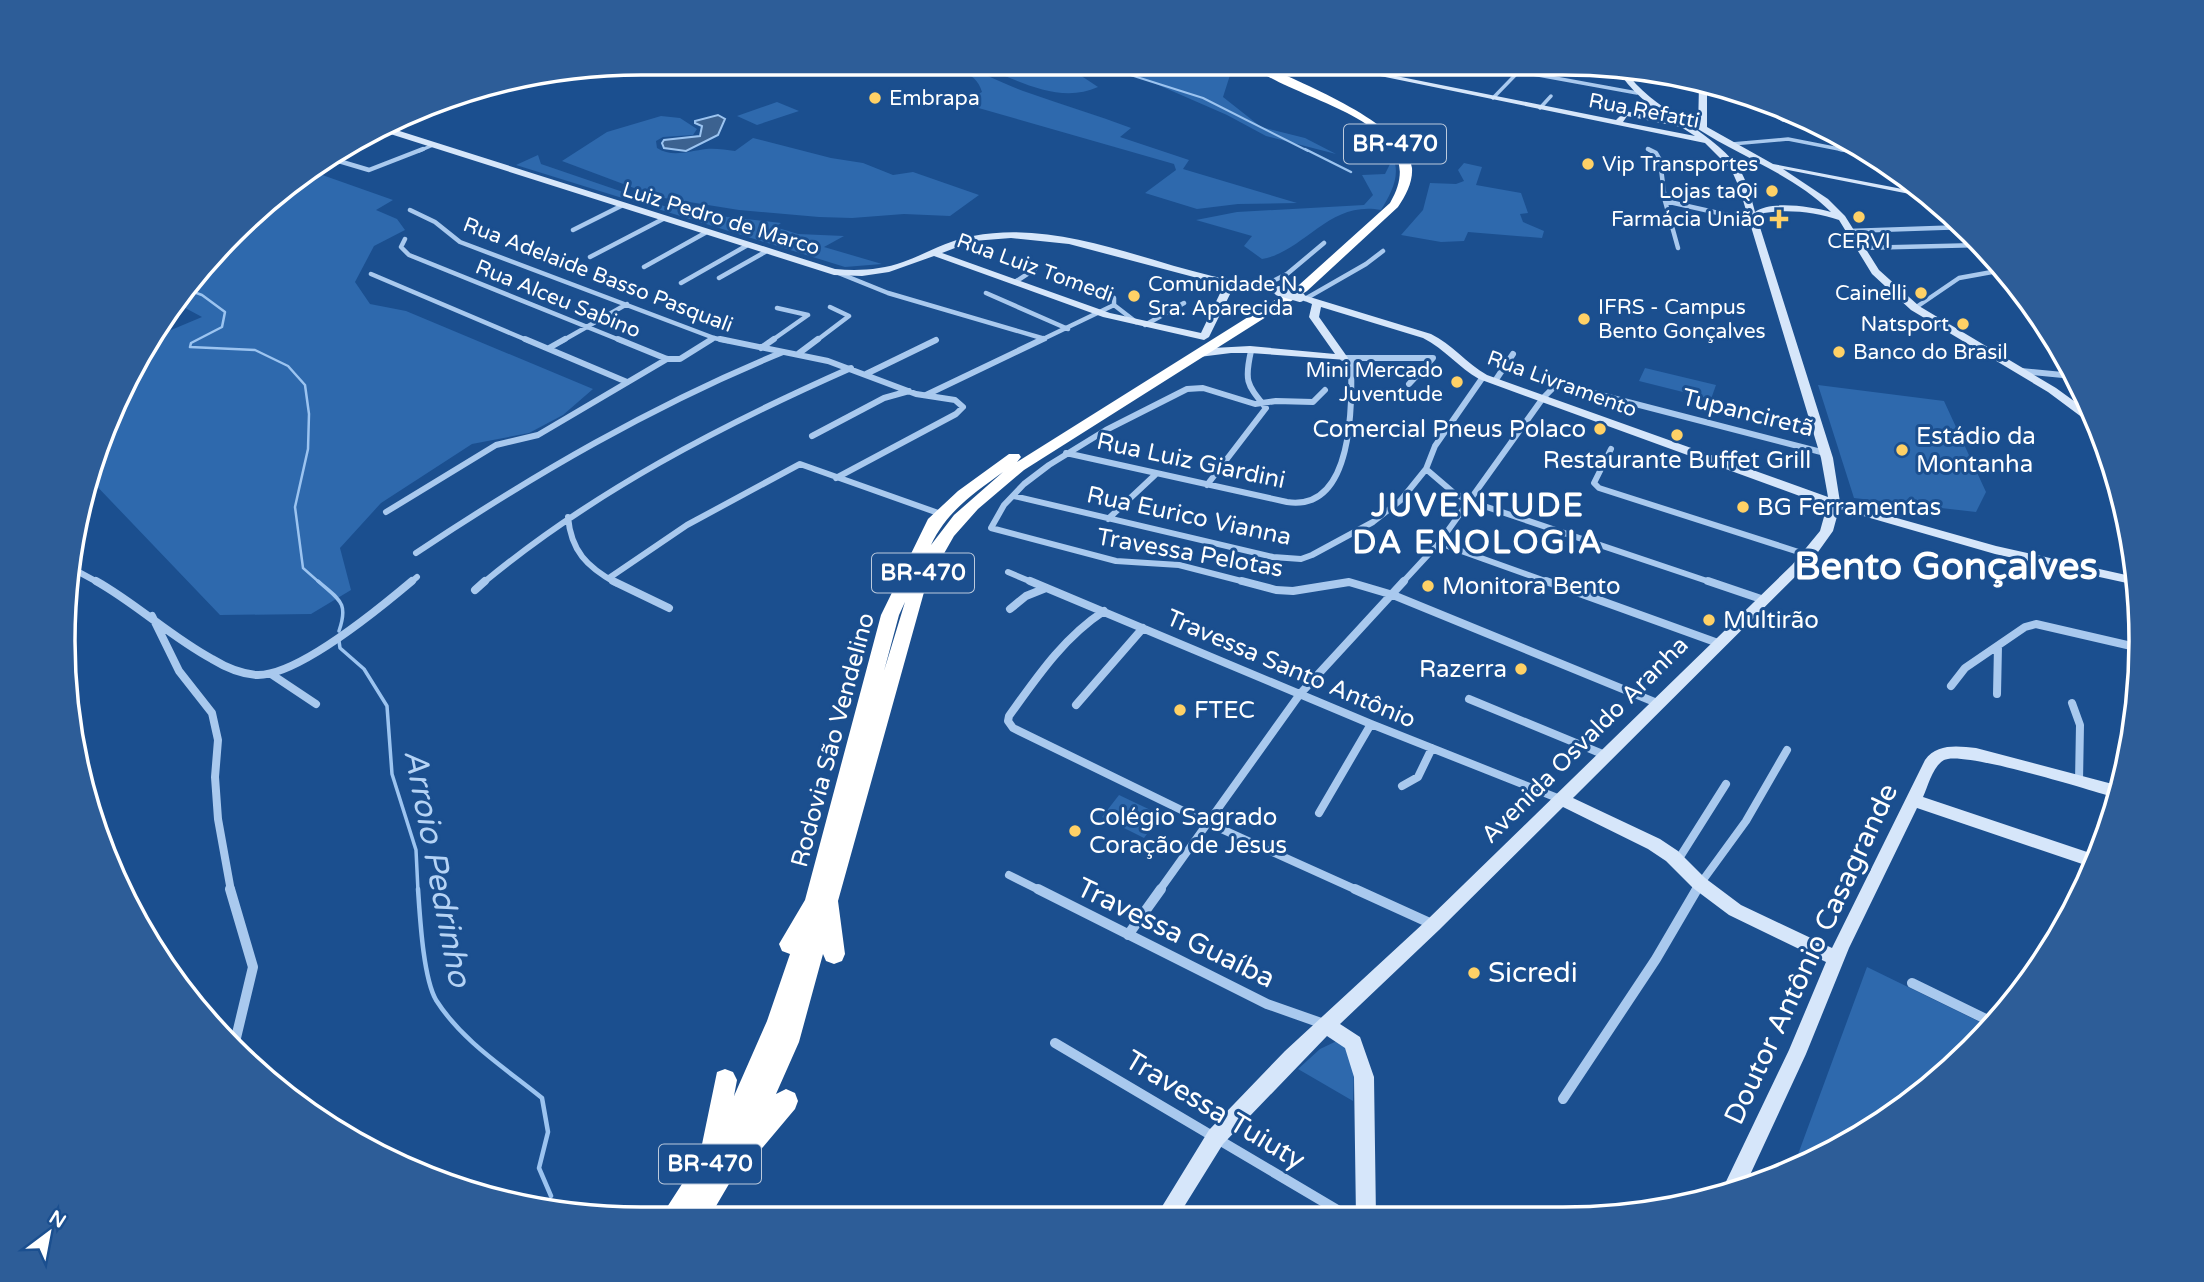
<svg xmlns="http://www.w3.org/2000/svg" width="2204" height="1282" font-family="'Varela Round',sans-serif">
  <rect width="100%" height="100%" fill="#1b4f8f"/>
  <path fill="#2e69ad" d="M932 63C970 63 994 81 1029 93 1063 105 1097 115 1131 128L1120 137 1189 160 1183 169 1297 203 1238 204 1197 209 1145 193 1176 170 1174 164 961 103 982 92C976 69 952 70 932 63Z
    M972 63 1203 64 1231 72 1223 97 1261 127 1305 138 1336 154 1266 136 1227 115 1133 74C1113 60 1094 64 1071 69L1098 87C1056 106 1012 76 972 63Z
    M777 102 799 111 757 125 737 116Z
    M661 116 680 118 697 129 693 135 663 137 656 141 657 148C672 158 690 151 706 149 716 148 726 150 735 151L753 138 831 158 863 163 893 175 913 172 979 195 950 216 904 214 852 218 819 217 739 210 658 197 562 161 607 132Z
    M538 155 541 164 664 206 719 216 781 223 775 227 798 234 844 236 824 247 882 264 845 267 516 165Z
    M1393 158C1401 175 1391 194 1381 210 1329 200 1304 252 1262 259L1244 246 1252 236 1196 220 1237 212 1364 205 1373 195 1362 175 1385 174Z
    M1464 163 1482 167 1476 185 1521 193 1528 213 1520 214 1523 222 1544 231 1542 238 1468 232 1464 241 1441 242 1401 235 1423 210 1430 183 1456 184 1464 181 1458 170Z
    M311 171 393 200 376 210 397 219 405 230 374 246 355 282 370 304 406 311 593 389 563 415 529 433 472 444 381 503 340 548 351 590 311 614 220 615 89 478 152 338 202 317 176 303 289 182Z
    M1645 368 1716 385 1711 399 1639 381Z
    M1818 385 1944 401 1986 492 1976 512 1854 498Z
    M1119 795 1161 815 1144 838 1102 817Z
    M1867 967 1990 1027 1971 1050 1852 1141 1793 1168Z
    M1343 1038 1354 1069 1353 1101 1298 1069 1320 1049Z"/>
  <path fill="#3c6290" stroke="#9cc4f0" stroke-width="2" d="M718 115 725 119 718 135 686 151 664 148 662 143 664 140 700 136 702 126 695 123V121Z"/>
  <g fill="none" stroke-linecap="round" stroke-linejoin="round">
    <path stroke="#9cc4f0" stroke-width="2" d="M1096 64 1203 98 1308 151"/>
    <path stroke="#9cc4f0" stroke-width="2.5" d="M1305 149 1351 172
      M188 290 202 295 225 312 222 327 191 343 190 347 255 350 288 366 305 385 309 414 308 449 295 507 303 568 320 583"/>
    <path stroke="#9cc4f0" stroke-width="3.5" d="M318 581C339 600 349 602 339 631
      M339 641 340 648 364 669 387 706 392 774 416 850 418 891"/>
    <path stroke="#9cc4f0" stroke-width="4.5" d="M418 889C420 917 423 977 436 1000 462 1041 505 1068 542 1098L548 1132 539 1168 551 1196"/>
    <path stroke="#a9c9ee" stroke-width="3.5" d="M1478 64 1637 93
      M1702 86 1751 96
      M1747 95 1783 120 1815 126
      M1493 98 1526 64
      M1540 108 1551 96
      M1732 144 1788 139 1849 151
      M1648 149 1651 151
      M419 151 433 145"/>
    <path stroke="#a9c9ee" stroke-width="4.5" d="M1648 149 1656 153 1660 160 1665 201 1678 248
      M1840 149 1873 155
      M332 159 369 170 423 149
      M1665 201 1754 221
      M410 210 435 222 460 242 714 338 728 341
      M573 230 621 206
      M1849 231 1966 227
      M405 239 401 247 409 255 622 341
      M1859 248 1982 245
      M590 257 663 219
      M644 267 705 233
      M836 272 888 293 1045 339
      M371 274 529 341
      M719 278 765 252
      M1015 282 1035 269
      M681 283 746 246
      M1072 285 1114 298V305L1136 322
      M1263 286 1287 274 1324 243
      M986 293 1068 329
      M1305 299 1366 264 1383 251
      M1915 308 1959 278 2003 270
      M1145 325 1184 303
      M562 341 627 304
      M709 341 714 338
      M771 341 808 315 777 308
      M816 341 849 316 830 307
      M1039 341 1114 305"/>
    <path stroke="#a9c9ee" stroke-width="6" d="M525 339 627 382
      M618 339 667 359H680L712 339
      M720 339 828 361 916 394 955 400 963 407 956 414 836 478
      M549 348 565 339
      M761 348 774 339
      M798 354 818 339
      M1351 358H1433L1409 384
      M2021 371 2073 376
      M866 374 936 340
      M1495 381 1513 354
      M926 395 1043 339
      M812 436 884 398 909 391
      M1611 449 1594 483 1599 488 1808 555
      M1066 453 1287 502C1355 512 1352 402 1351 358H1343
      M1426 469 1454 493 1469 501 1713 583
      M1207 485 1266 408C1247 384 1244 382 1251 351
      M1014 496 1273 557 1301 559 1312 555 1373 522 1401 500 1426 469 1435 446 1483 377
      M386 512 496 445 538 435 667 359
      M568 517C571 551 587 567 616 583
      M1108 519 1156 474
      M1439 543 1551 583
      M416 553C533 475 653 405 783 352
      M75 570 99 583
      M1008 572 1034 583
      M609 578 687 525 800 464 941 514
      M410 583 417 577
      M483 583C594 491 720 426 851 368
      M1249 583 1179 565 1116 561 991 528 1004 505 1024 484 1049 465 1106 430 1187 389 1203 388 1255 404 1276 401 1313 402 1325 390
      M1343 583H1352
      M1402 583 1439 543 1543 398 1554 387 1566 386 1825 453"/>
    <path stroke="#a9c9ee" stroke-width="8" d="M96 581C137 604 171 637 212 659 225 667 241 674 257 675 298 676 380 608 412 581
      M613 581 669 608
      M1030 581 1371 724 1560 799
      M1242 581 1276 590 1293 591 1349 582 1393 595 1657 703
      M1546 581 1718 643
      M1708 581 1764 600
      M475 590 485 581
      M1010 609 1026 596 1046 588
      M1104 611C1063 638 1037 677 1009 716L1008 721 1013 728 1206 822 1359 891
      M152 616 179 671 212 713 218 740 215 777 218 819 231 891
      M271 674 316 704
      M1951 686 1965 668 2025 627 2036 624 2140 648
      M1997 694 1998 646
      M1469 699 1605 755
      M2072 703 2080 725 2079 781
      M1076 705 1143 628
      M1402 786 1418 777 1432 748
      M1319 813 1371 724
      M1678 860 1726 784
      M1009 875 1041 891
      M1159 891 1300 694 1404 581
      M1695 891 1746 821 1787 750"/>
    <path stroke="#a9c9ee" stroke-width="10" d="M230 889 253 967 235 1042
      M1038 889 1267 1004 1324 1024
      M1355 889 1432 924
      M1128 935 1161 889
      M1912 983 1994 1023
      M1055 1043 1351 1218
      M1563 1099 1656 959 1697 889"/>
    <path fill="#d6e6fa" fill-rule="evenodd" d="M1322 64H1336L1616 120 1625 111 1672 121C1649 106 1631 91 1616 68L1624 69C1653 112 1707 126 1738 167 1747 180 1751 197 1755 212 1771 200 1812 207 1831 212 1794 175 1741 157 1698 129L1699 85H1707V127L1773 164 1923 193 1930 198 1783 169 1828 199 1845 216 1879 270 1919 306 2056 388 2096 417 2100 428 2095 427 2048 392 1911 310 1872 274 1839 220C1815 212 1789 209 1764 213L1758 221 1833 458 1840 502 1996 546 2135 577 2136 585 1995 554 1839 509 1833 531 1813 559 1573 798 1660 839 1678 851 1705 878 1741 905 1832 948 1925 760C1937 743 1958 746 1976 748L2120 786 2117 798C2089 790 1962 750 1944 760 1933 766 1928 786 1923 797L2099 856 2094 868 1917 808 1849 948 1806 1054 1743 1190 1722 1194 1721 1192 1789 1050 1826 962 1729 915 1693 888 1666 861 1648 849 1563 807 1439 930 1340 1024 1360 1037 1374 1077 1376 1218H1356L1354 1077 1345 1048 1327 1036 1223 1144 1177 1218H1155L1209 1130 1285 1051 1427 920 1792 565 1820 531 1827 506 1479 379C1459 368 1445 349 1423 338L1321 307 1319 317 1348 358 1347 360 1250 353H1231L1191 358V354L1213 348 1250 346 1335 354 1309 317 1312 304 1295 297 1300 294 1431 334C1452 344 1466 363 1487 375L1828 497 1821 458 1739 187 1731 169 1705 143ZM1627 116 1681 127 1695 136 1623 122Z
      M1597 64 1612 66 1609 68Z
      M390 128 835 269C858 271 881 270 903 262 926 254 948 240 973 236 1053 220 1136 258 1212 276 1234 282 1265 278 1284 291L1279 294 1234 286 1209 337 1204 340 1103 317 934 256 889 272 862 276 834 275 384 132ZM1011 238 1069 244 1224 285 1201 333 1110 313 942 253 973 241Z"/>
    <path fill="#fff" fill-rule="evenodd" d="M1250 64H1261C1298 82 1406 123 1412 168 1413 182 1406 195 1398 207L1307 291 1024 470 978 509 954 536 926 585 838 901 845 954 842 961 834 964 826 961 823 954 799 1042 776 1094 786 1089 795 1093 798 1101 795 1109 758 1153 746 1155 709 1218H660L702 1153 701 1149 717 1072 725 1069 733 1072 737 1080 734 1096 767 1021 790 954 782 951 779 944 805 900 881 615 928 519 958 491 1009 454H1019L1021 457 1017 462 1299 285 1390 203C1439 120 1291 102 1250 64ZM1003 472 954 515 931 545C947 511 973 494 1003 472ZM905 602 884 671 899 615Z"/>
    <path stroke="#d6e6fa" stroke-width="10" d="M1279 291 1300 297"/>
  </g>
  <g fill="#ffd166" stroke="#1b4f8f" stroke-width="2.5">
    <circle cx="875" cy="98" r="7"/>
    <circle cx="1588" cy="164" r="7"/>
    <circle cx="1772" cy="191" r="7"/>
    <circle cx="1859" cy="217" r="7"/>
    <path d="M1775.5 208.5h7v7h7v7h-7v7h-7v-7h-7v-7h7z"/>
    <circle cx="1921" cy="293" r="7"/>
    <circle cx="1134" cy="296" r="7"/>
    <circle cx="1584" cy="319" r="7"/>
    <circle cx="1963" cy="324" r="7"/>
    <circle cx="1839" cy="352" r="7"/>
    <circle cx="1457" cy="382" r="7"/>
    <circle cx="1600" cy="429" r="7"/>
    <circle cx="1677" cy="435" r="7"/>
    <circle cx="1902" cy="450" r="7"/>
    <circle cx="1743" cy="507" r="7"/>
    <circle cx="1428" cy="586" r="7"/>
    <circle cx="1709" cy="620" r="7"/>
    <circle cx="1521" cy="669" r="7"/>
    <circle cx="1180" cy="710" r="7"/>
    <circle cx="1075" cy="831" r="7"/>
    <circle cx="1474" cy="973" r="7"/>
  </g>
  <g text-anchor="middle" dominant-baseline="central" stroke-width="6" stroke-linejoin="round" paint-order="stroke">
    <g font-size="21" fill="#fff" stroke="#1b4f8f" text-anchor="start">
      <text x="889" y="98">Embrapa</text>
      <text x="1602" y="164">Vip Transportes</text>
      <text x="1758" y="191" text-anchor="end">Lojas taQi</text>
      <text x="1765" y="219" text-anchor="end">Farmácia União</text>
      <text x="1859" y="241" text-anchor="middle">CERVI</text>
      <text x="1148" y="284">Comunidade N.<tspan x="1148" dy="24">Sra. Aparecida</tspan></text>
      <text x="1907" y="293" text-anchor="end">Cainelli</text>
      <text x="1598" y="307">IFRS - Campus<tspan x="1598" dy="24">Bento Gonçalves</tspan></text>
      <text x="1949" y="324" text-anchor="end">Natsport</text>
      <text x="1853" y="352">Banco do Brasil</text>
      <text x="1443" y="370" text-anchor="end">Mini Mercado<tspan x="1443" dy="24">Juventude</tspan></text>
    </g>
    <g font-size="21" fill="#fff" stroke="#1b4f8f">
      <text transform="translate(1644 111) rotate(11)">Rua Refatti</text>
      <text transform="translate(721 219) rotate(17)">Luiz Pedro de Marco</text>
      <text transform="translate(1035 268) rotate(20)">Rua Luiz Tomedi</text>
      <text transform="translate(598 275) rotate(21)">Rua Adelaide Basso Pasquali</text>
      <text transform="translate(558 299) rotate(22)">Rua Alceu Sabino</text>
      <text transform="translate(1562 384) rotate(20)">Rua Livramento</text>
    </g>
    <g fill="#1b4f8f" stroke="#bbcadd" stroke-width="2">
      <rect x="1344" y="124.5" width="102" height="39" rx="5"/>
      <rect x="872" y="553.5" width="102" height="39" rx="5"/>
      <rect x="659" y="1144.5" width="102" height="39" rx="5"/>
    </g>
    <g font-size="23" font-weight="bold" fill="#fff">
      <text x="1395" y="144">BR-470</text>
      <text x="923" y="573">BR-470</text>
      <text x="710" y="1164">BR-470</text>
    </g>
    <g font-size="24" fill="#fff" stroke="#1b4f8f">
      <text transform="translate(1748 413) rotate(14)">Tupanciretã</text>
      <text transform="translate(1191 461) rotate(12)">Rua Luiz Giardini</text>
      <text transform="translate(1189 516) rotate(12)">Rua Eurico Vianna</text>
      <text transform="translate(1190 553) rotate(10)">Travessa Pelotas</text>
      <text transform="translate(1291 669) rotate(23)">Travessa Santo Antônio</text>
      <text transform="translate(833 740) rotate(-75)">Rodovia São Vendelino</text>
      <text transform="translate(1585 740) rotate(-45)">Avenida Osvaldo Aranha</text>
    </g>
    <g font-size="24" fill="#fff" stroke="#1b4f8f" text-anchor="start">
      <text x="1586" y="429" text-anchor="end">Comercial Pneus Polaco</text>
      <text x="1916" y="436">Estádio da<tspan x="1916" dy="28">Montanha</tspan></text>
      <text x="1677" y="460" text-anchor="middle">Restaurante Buffet Grill</text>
      <text x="1757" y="507">BG Ferramentas</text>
      <text x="1442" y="586">Monitora Bento</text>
      <text x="1723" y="620">Multirão</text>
      <text x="1507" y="669" text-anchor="end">Razerra</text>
      <text x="1194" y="710">FTEC</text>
      <text x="1089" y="817">Colégio Sagrado<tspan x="1089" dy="28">Coração de Jesus</tspan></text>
    </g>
    <g font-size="28" fill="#fff" stroke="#1b4f8f">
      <text transform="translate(1176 933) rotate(26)">Travessa Guaíba</text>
      <text transform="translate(1811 954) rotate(-65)">Doutor Antônio Casagrande</text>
      <text transform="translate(1215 1110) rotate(31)">Travessa Tuiuty</text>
    </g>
    <g font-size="28" fill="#fff" stroke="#1b4f8f" text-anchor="start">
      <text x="1488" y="973">Sicredi</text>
    </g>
    <g font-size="32" font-weight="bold" letter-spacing="2" fill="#fff" stroke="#1b4f8f">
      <text x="1478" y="506">JUVENTUDE<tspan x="1478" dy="37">DA ENOLOGIA</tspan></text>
    </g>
    <g font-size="32" font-style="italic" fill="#b5d3f5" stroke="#1b4f8f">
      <text transform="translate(437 868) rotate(79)">Arroio Pedrinho</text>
    </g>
    <g font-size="38" font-weight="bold" fill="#fff" stroke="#1b4f8f">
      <text x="1946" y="567">Bento Gonçalves</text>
    </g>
  </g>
  <path d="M0 0H2204V1282H0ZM641 75H1563A566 566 0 0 1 2129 641V641A566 566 0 0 1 1563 1207H641A566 566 0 0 1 75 641V641A566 566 0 0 1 641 75Z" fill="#2d5d98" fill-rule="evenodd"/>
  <path fill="none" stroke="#fff" stroke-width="3.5" d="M641 75H1563A566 566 0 0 1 2129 641V641A566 566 0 0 1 1563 1207H641A566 566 0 0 1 75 641V641A566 566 0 0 1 641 75Z"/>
  <g transform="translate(49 1233) rotate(32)" stroke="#1b4f8f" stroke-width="5" paint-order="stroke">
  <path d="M0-5L12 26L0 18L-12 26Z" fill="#ffffff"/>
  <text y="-10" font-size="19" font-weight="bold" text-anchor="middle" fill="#ffffff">N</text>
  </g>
</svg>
